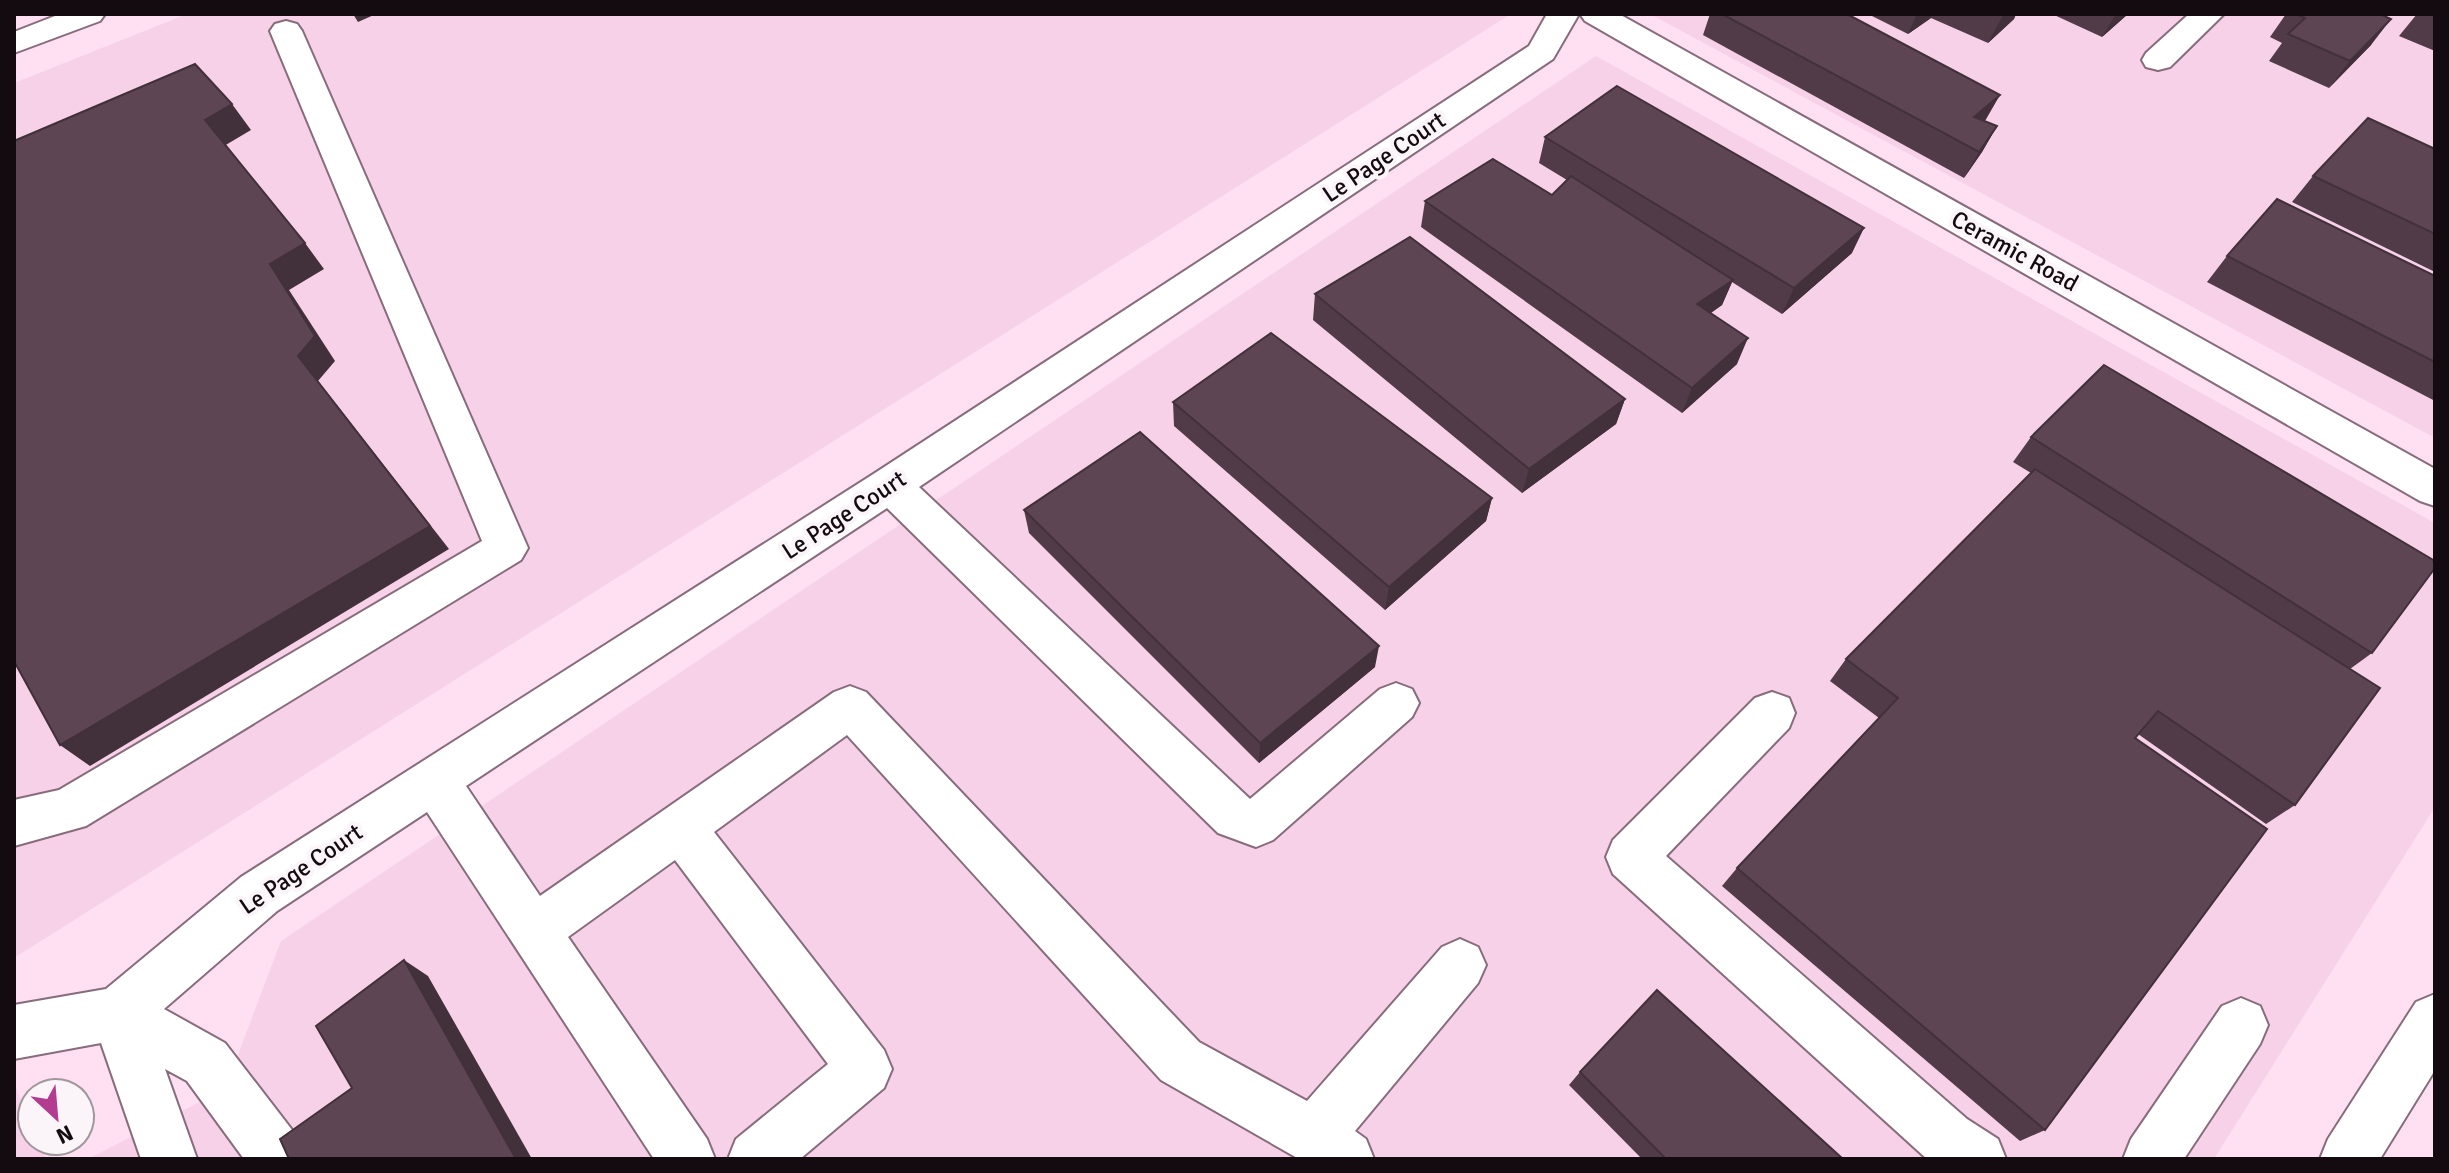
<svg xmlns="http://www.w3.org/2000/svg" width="2449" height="1173" font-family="Signika,sans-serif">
  <rect width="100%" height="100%" fill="#fee0f2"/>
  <path fill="#f7d1e8" d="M187 14H1511L14 958V83Z
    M1650 14H2435V438Z
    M1596 56 2435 523V807L2214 1159H88L225 1089 281 941Z
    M14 1083 32 1126V1141H38L46 1159H14Z"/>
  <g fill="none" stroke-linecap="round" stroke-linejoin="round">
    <g stroke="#876c7c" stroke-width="4">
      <path id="minor" d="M60 14H105L100 21 14 53V32Z
        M1547 14H1579L1553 59 919 487 1250 799 1380 689 1396 683 1412 689 1419 703 1412 717 1273 840 1256 847 1218 833 887 508 466 786 540 896 834 692 850 686 866 692 1199 1042 1307 1101 1442 947 1460 939 1478 947 1486 965 1478 983 1355 1131 1366 1139 1374 1159H1299L1161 1080 847 735 714 832 884 1050 892 1069 884 1088 800 1159H728L736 1139 828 1064 675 860 568 937 707 1139 715 1159H654L427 812 277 911 164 1009 225 1043 299 1139 307 1159H244L187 1081 165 1069 197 1159H141L101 1043 14 1059V1005L106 989 241 877 875 473 1529 46Z
        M1580 14H1619L2435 469V506L2420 501 1585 21Z
        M2189 14H2224L2170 67 2158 70 2146 67 2142 60 2146 53Z
        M286 21 297 24 302 31 528 548 521 560 86 826 14 846V800L59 790 482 541 270 31 275 24Z
        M1772 692 1789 698 1795 713 1789 728 1666 856 1967 1119 1998 1139 2006 1159H1927L1613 874 1606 857 1613 840 1755 698Z
        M2435 994V1070L2380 1159H2320L2328 1139 2416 1002Z
        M2241 998 2260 1006 2268 1025 2260 1044 2184 1159H2123L2131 1139 2222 1006Z"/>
    </g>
    <use href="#minor" fill="#fff" fill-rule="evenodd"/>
  </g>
  <path fill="#513b48" d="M1710 14H1847L1985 121 1997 126 1982 152 1964 178 1703 35Z
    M1868 14H2016L2014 19 1988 43 1931 18 1908 34Z
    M2052 14H2128L2102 37Z
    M2286 14H2380L2371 45 2329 88 2269 61 2282 43 2270 37Z
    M2417 14H2435V51L2399 36Z
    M1545 137 1852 253 1782 314 1732 282 1722 305 1711 313 1737 364 1682 413 1421 227 1425 201 1552 195 1567 180 1539 163Z
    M2435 149V272L2292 202 2313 176Z
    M2227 256 2435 276V401L2207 282Z
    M1315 294 1625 399 1616 424 1522 493 1313 320Z
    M1173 402 1492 498 1486 521 1385 610 1174 426Z
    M2031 437 2372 653 2350 669 2295 805 2266 824 2138 734 2135 738 2045 1130 2020 1141 1722 886 1737 868 1879 718 1830 681 1846 659 2031 473 2013 462Z
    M1024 510 1375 667 1259 763 1029 533Z
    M1580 1072 1843 1159H1642L1569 1085Z"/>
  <path fill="#42303b" d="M353 14H376L358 22Z
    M1917 14H1932L1931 18 1908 34Z
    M2005 14H2016L2014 19 1988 43 2002 17Z
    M2116 14H2128L2102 37Z
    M2391 19 2371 45 2329 88 2350 61Z
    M2000 95 1985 121 1959 144 1974 117Z
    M232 104 251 130 224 146 205 120Z
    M1997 126 1982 152 1964 178 1979 152Z
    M1864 228 1852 253 1782 314 1794 288Z
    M305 243 324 269 289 290 335 361 318 381 449 549 90 766 60 745 298 356 270 264Z
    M1733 280 1722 305 1687 329 1697 304Z
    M1748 338 1737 364 1682 413 1692 388Z
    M1625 399 1616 424 1522 493 1529 469Z
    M1492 498 1486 521 1385 610 1389 587Z
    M1379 646 1375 667 1259 763 1260 743Z
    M404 960 428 976 532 1159H516Z"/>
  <path fill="#5e4554" stroke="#42303b" stroke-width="2" d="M1722 14H1847L2000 95 1974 117 1997 126 1979 152Z
    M2296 14H2380L2391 19 2350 61 2288 34 2305 18Z
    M195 64 232 104 205 120 305 243 270 264 315 336 298 356 430 526 60 745 14 661V141Z
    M1617 86 1864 228 1794 288 1545 137Z
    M2368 118 2435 149V234L2313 176Z
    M1493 159 1552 195 1571 176 1733 280 1697 304 1748 338 1692 388 1425 201Z
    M2277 199 2435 276V362L2227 256Z
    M1410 237 1625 399 1529 469 1315 294Z
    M1271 333 1492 498 1389 587 1173 402Z
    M2104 365 2435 561V568L2372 653 2031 437Z
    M1140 432 1379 646 1260 743 1024 510Z
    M2035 469 2380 688 2295 805 2158 711 2135 738 2267 829 2045 1130 1737 868 1898 698 1846 659Z
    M404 960 516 1159H289L280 1139 352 1088 316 1026Z
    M1657 990 1843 1159H1666L1580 1072Z"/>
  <g text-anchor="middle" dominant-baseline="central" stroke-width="8" stroke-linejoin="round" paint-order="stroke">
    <g font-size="24" fill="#140b11" stroke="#fbf5f9">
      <text transform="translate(1384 157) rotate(-34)">Le Page Court</text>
      <text transform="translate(2015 251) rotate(29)">Ceramic Road</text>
      <text transform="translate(844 515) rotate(-33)">Le Page Court</text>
      <text transform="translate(301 869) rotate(-34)">Le Page Court</text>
    </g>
  </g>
  <rect width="2449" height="1173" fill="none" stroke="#140b11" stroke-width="32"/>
  <g transform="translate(56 1117) rotate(154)"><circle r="38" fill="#fbf5f9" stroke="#9f979c" stroke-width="2"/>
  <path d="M0-6L14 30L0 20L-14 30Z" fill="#b33c91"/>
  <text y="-12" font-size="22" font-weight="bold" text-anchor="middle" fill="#140b11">N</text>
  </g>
</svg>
